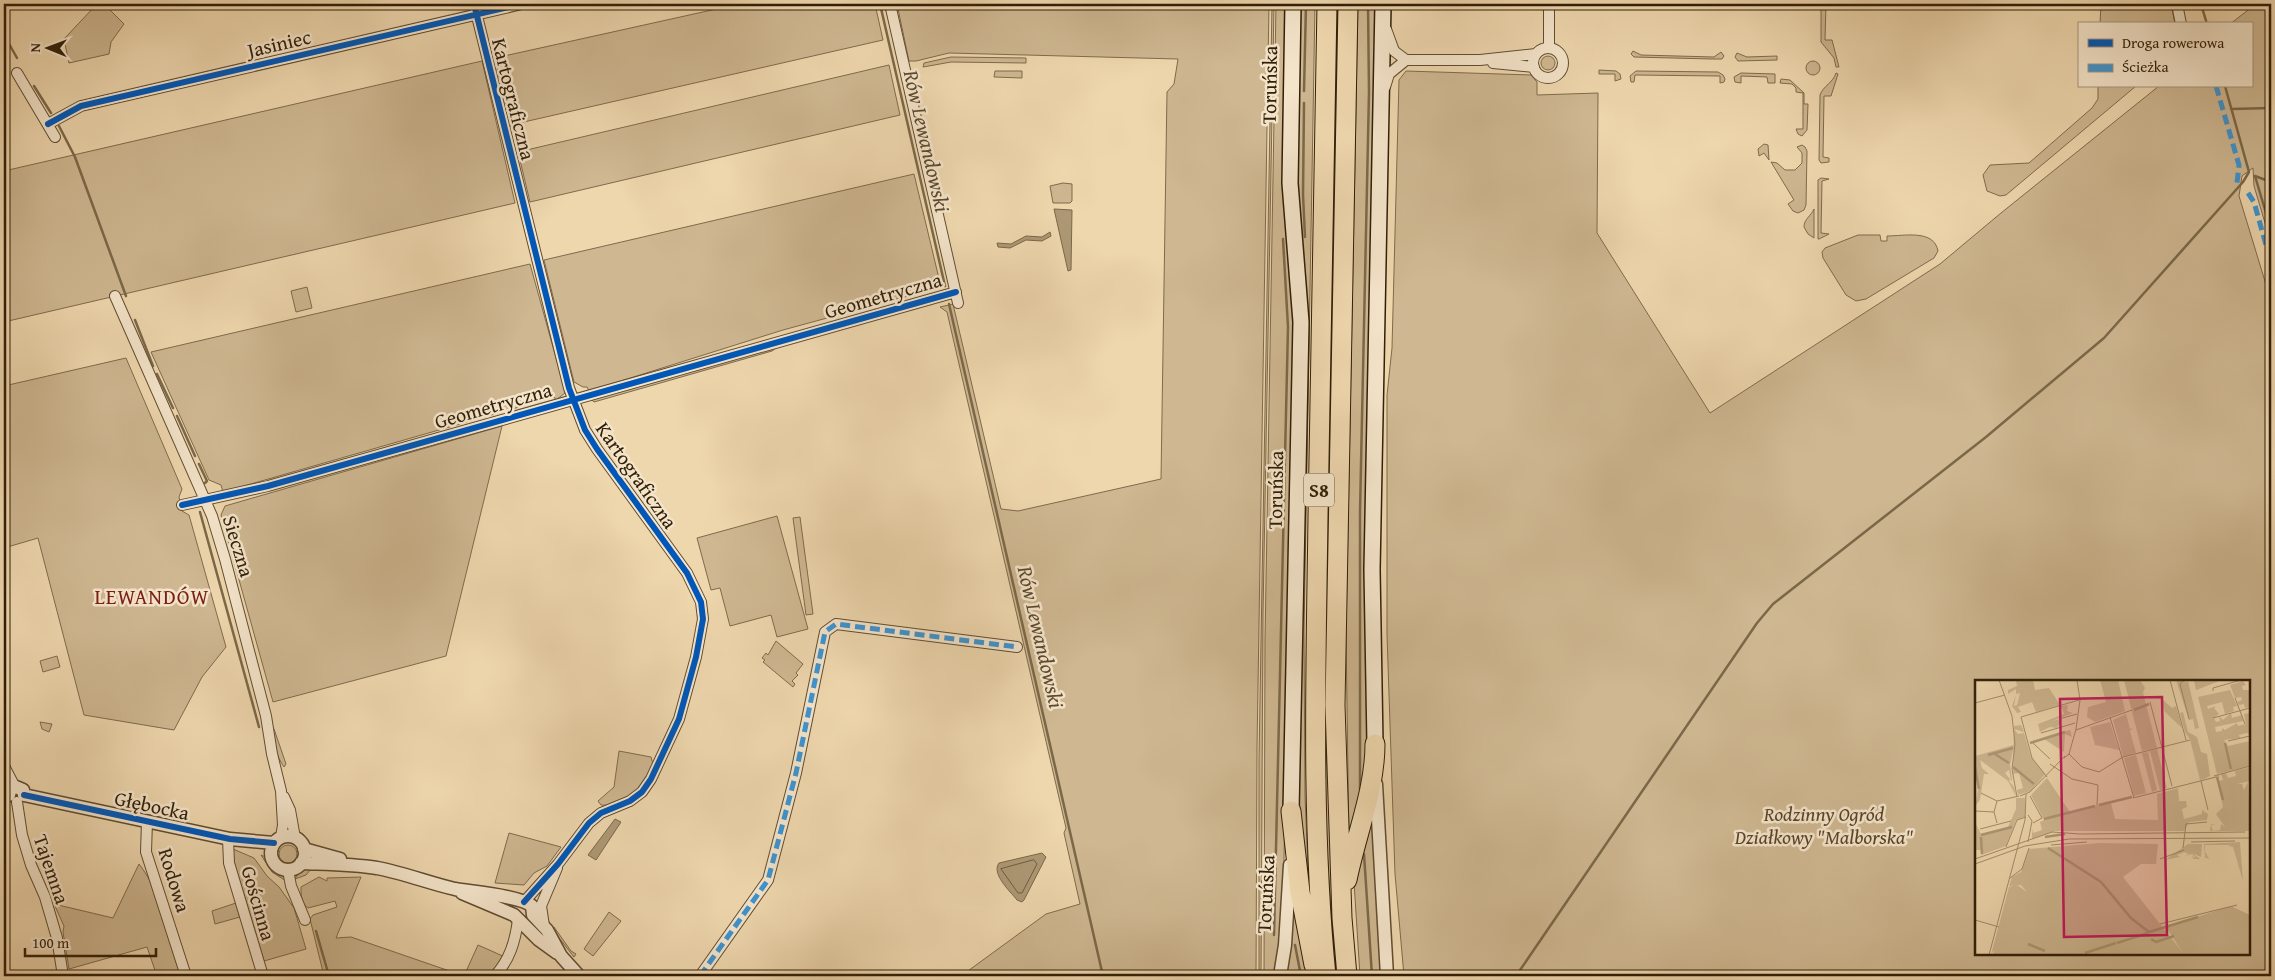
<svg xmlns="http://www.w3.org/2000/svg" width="2275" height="980" font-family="'Gentium Book Plus',serif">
  <rect width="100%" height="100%" fill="#eed6ad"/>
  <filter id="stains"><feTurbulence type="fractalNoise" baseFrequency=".004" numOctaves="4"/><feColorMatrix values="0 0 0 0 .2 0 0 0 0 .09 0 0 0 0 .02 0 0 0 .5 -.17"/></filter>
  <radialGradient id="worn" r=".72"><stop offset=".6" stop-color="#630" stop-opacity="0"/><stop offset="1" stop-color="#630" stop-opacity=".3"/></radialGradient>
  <path fill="#ceb791" stroke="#7f6b4c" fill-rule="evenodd" d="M739 4H875L883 40 515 124V126L511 127 495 58Z
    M897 4H1269L1257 748 1256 976H961L1046 914 1080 904 1064 833 1066 828 947 312 940 307 953 304 1001 509 1018 511 1161 479 1167 92 1174 84 1178 59 949 53 916 61H909Z
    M1272 4H1274L1263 614 1261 976H1259V759Z
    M1276 4H1287L1294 324 1283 912 1275 976H1264L1265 641Z
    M1299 4H1315L1304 632 1305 796 1310 922 1298 805 1296 165Z
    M1335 4H1339L1327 702 1331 870 1338 976H1335L1326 835 1324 702Z
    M1358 4H1375L1377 54 1369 751 1349 843 1346 633Z
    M1821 4H1826L1825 40H1832L1839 67H1836L1834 58 1821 42Z
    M2101 4H2171L2175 24H2100Z
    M2256 4H2271V243L2254 186 2253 168 2242 176 2239 196 2271 301V976H1404L1395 874 1387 634V395L1392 348 1399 80 1406 71 1531 75 1537 82V95L1598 93 1597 233 1710 413 1940 264 2001 213 2159 86H2251V24H2230ZM2249 681V954H1976V681Z
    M105 5 124 24 111 42 109 54 69 63 64 39 95 6Z
    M1633 51 1641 55 1714 57 1721 52 1724 56 1722 59H1712L1634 57 1631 54Z
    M1737 53 1747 57 1777 56V60L1738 61 1735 57Z
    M1541 63a7 7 0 1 1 14 0a7 7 0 1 1-14 0Z
    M951 57 1026 58V63L951 62 923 67 924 63Z
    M1806 68a7 7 0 1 1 14 0a7 7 0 1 1-14 0Z
    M482 61 515 203 4 322V171Z
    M889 65 900 115 530 202 518 152Z
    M1599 70 1616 71 1620 74 1621 79 1615 81V74H1599Z
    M995 71H1022V78L994 77Z
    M1636 71 1718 72 1723 75 1725 79 1724 82 1720 83V76L1635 75 1634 82H1631L1630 76Z
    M1741 73 1775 74V83H1768L1767 77 1741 76V83L1735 82 1734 77Z
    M1836 73 1838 74 1831 96H1824L1823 157 1829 158V162L1821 163 1819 160 1820 95C1823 86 1833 83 1836 73Z
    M1781 79 1790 80 1804 93V104H1808L1807 130 1802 136 1798 134 1796 129H1803V93L1796 92V88L1792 84 1780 83Z
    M2098 86H2136L2006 195 2000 196 1987 191 1983 175 1990 165 2029 163 2092 108 2098 99Z
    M1764 144 1768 145 1769 160 1764 153 1759 156 1758 149Z
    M1802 145 1805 147 1807 151 1806 205 1804 210 1798 213 1793 211 1788 204 1794 200 1771 162 1777 163 1785 170H1795L1802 163V153L1797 147Z
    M914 174 941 287 783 330 589 391 587 387H583L574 382 544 260Z
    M1821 178 1829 179 1822 181 1821 233 1829 234 1819 239H1818V180Z
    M1063 183 1072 184V201L1070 203H1053L1050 186Z
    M1814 209V238L1808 234 1804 227C1804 219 1811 216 1814 209Z
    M1858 235H1880L1881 241H1887V236C1904 236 1934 229 1938 251L1934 258 1866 299 1856 301 1846 295 1823 258 1822 252 1825 248Z
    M530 264 564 387 565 393 556 400 554 397 223 492 221 485 209 480 151 352Z
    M307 287 312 308 296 312 291 291Z
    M782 344 772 351 594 402 591 399Z
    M126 358 182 489 179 497 182 511 189 515 226 647 202 677 174 730 84 715 38 538 4 548V386Z
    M502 426 446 656 273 702 221 515 225 506Z
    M777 516 808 629 777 637 771 615 730 626 720 588 711 590 697 538Z
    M800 517 813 614 806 615 793 518Z
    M776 641 803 664 796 673 798 675 792 681 795 684 793 687 763 662 765 660 762 658 766 653 768 655Z
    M57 656 60 667 43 672 40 661Z
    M40 722 52 724 49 732 42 729Z
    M274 729 286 764 284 767C278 759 270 739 274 729Z
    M619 751 651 757 653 764C649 771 646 780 641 786 633 795 613 807 601 805L598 801 614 787Z
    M1371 810 1381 976H1360L1354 882Z
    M509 833 561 847 547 866 534 873 524 885 495 883Z
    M279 854a9 9 0 1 1 18 0a9 9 0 1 1-18 0Z
    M233 849 254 858 267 876 279 887 294 908 306 949 264 961 232 855Z
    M261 855C266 856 283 874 286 881L272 872Z
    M139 864C162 893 171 941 182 976H157L147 947 69 969 63 932 64 926 54 904 113 918Z
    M300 869H311L306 875 295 879Z
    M319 877 327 881V878L361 877 336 938 351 937 464 976 478 945 505 957 490 976H324L310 919 313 915 337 907 335 901 308 908C301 903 301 895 301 887Z
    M1294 888 1309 976H1286Z
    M236 903 240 917 215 924 212 911Z
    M609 912 621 921 593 956 584 949Z
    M554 927 571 951 576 954 574 957 552 929Z"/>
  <path fill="#ad9875" stroke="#7b6849" d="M1054 209 1072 210 1071 270 1068 271Z
    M1050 232 1051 236 1042 241 1026 240 1010 248 998 247 997 243 1011 244 1026 236 1042 237Z
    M615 819 621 822 596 860 588 855Z
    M1042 853 1046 857 1024 900 1022 902 1017 900C1010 891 991 874 999 863Z"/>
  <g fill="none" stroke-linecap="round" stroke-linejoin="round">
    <path stroke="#6e5c3e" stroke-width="1" d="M1034 860 1037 864 1022 893H1018L1001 869Z"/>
    <path stroke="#7b6849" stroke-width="2.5" d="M880 4 945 286
      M2201 4 2207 24
      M4 35 17 58
      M34 86 51 113
      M1304 91 1306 4
      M1304 103 1303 195 1305 237
      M2231 109 2271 108
      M59 126 75 157 126 296
      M2255 176 2271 230
      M2255 176 2271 182
      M949 304 1103 976
      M135 320 153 366
      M157 374 173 408
      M177 416 195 456
      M199 464 207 481 205 483
      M200 512 259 727
      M1360 789V512L1369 92 1368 4
      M1364 854 1372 976
      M316 931 329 976
      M1274 935 1288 327 1283 239
      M1295 945 1301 976
      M1291 976 1292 974
      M1516 976 1757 623 1773 604 1986 437 2104 338 2243 182 2249 172 2225 86"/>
    <g stroke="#604d31" stroke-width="12">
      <path id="minor" d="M474 4 569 388 585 430 597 449 687 573 701 602 703 619 696 657 679 719 651 779 642 792 630 801 601 813 589 823 558 864 524 902
        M890 4 958 303
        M2177 4 2181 24
        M1386 29 1394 51 1406 60H1480L1536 54
        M1533 63a15 15 0 1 1 30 0a15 15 0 1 1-30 0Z
        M1549 48V4
        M1493 63 1534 67
        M17 73 55 137
        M1385 87 1389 74 1406 60
        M48 124 81 106 522 4
        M115 296 212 516 225 559 266 716 272 754 281 791 283 825 281 837
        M182 505 268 486 956 292
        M4 766 15 787
        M284 797 290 810 295 838
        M17 802 22 835 31 865 45 897 57 938 63 976
        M147 821 146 852 186 976
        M228 839 229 863 263 976
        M288 870 291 886 305 920
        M544 926 541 906 557 868
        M495 976C510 959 515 942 518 920
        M700 976 768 880 796 773 825 632 836 624 1017 647"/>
    </g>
    <g stroke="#604d31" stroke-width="15">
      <path id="tertiary" d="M1376 784 1387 976
        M9 795 10 790 16 787 23 790 24 795
        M24 795 230 839 274 843
        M271 853a17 17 0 1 1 34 0a17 17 0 1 1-34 0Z
        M304 849 340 859
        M301 863C326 864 352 864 377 868 404 873 429 883 455 889 472 892 521 896 532 906L533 915 547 930 561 956 579 976
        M462 893 514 915 539 940 557 953
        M1280 976 1285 945 1290 865"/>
    </g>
    <g stroke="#301f08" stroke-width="18">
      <path id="secondary" d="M1375 744 1372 570 1383 4
        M1291 811 1301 322 1290 183 1293 4"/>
    </g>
    <g stroke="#301f08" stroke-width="21">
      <path id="motorway" d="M1291 811 1300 892 1314 965
        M1347 880C1356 835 1375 790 1375 744
        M1326 976C1311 824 1316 670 1318 517 1321 346 1324 175 1327 4
        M1347 976 1342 918 1335 705 1348 4"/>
    </g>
    <use href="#minor" stroke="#f4e4ca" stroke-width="10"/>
    <use href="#tertiary" stroke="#f4e4ca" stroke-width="12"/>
    <use href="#secondary" stroke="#f4e4ca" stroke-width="15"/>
    <use href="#motorway" stroke="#eed6ad" stroke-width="19"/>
    <path stroke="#3d94d1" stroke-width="5" stroke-dasharray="10 5" stroke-linecap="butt" d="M2216 86 2239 165 2237 183
      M2248 193 2254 202 2271 263
      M700 976 768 880 796 773 825 632 836 624 1017 647"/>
    <g stroke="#f4e4ca" stroke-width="9">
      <path id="cycleway" d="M474 4 569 388 585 430 597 449 687 573 701 602 703 619 696 657 679 719 651 779 642 792 630 801 601 813 589 823 558 864 524 902
        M48 124 81 106 522 4
        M182 505 268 486 956 292
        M24 795 230 839 274 843"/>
    </g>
    <use href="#cycleway" stroke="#0057b8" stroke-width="6"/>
  </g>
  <g text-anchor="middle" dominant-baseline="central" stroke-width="5" stroke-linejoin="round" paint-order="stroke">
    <rect fill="#f4e4ca" stroke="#6b5a42" stroke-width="1" x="1304" y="473.5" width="30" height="33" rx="4"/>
    <g font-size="19" font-weight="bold" fill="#301f08">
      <text x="1319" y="490">S8</text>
    </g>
    <g font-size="20" fill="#301f08" stroke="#f4e4ca">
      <text transform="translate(279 43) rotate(-13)">Jasiniec</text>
      <text transform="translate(1269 85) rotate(-89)">Toruńska</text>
      <text transform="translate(514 99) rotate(76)">Kartograficzna</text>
      <text transform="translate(883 295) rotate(-16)">Geometryczna</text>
      <text transform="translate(493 405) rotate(-16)">Geometryczna</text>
      <text transform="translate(637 475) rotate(55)">Kartograficzna</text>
      <text transform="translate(1275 490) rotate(-89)">Toruńska</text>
      <text transform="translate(239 546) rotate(73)">Sieczna</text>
      <text transform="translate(152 805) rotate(12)">Głębocka</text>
      <text transform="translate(52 869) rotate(71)">Tajemna</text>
      <text transform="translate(175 880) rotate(73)">Rodowa</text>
      <text transform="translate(1265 894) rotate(-87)">Toruńska</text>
      <text transform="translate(259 903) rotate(74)">Gościnna</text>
    </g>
    <g font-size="20" font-style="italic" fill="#58452a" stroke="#f4e4ca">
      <text x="1824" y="813">Rodzinny Ogród<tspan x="1824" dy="23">Działkowy "Malborska"</tspan></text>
    </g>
    <g font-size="21" font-style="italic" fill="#5c492e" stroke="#f4e4ca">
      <text transform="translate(927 141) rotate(77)">Rów Lewandowski</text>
      <text transform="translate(1041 637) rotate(77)">Rów Lewandowski</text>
    </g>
    <g font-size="21" letter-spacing="1" fill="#7a1f14" stroke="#f4e4ca">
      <text x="152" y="596">LEWANDÓW</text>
    </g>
  </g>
  <g transform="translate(1975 680)">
    <rect width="275" height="275" fill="#eed6ad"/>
    <path d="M58 0 60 10 74 8 85 25 61 32 57 22 43 27 46 32 42 33 37 26 41 15 39 26 42 25 45 13 41 14V9L33 14V10L42 6 41 1ZM125 0H143L150 31 120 42 112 37 113 27 131 22ZM149 0H165L170 8 168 12 182 68 167 71ZM201 0H208L206 4 213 1 224 48 220 49 218 39 214 40ZM247 0 221 10 219 1 221 0ZM268 1 271 5 267 6 268 10H275V27L270 28 269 24 264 25 262 22 267 20 266 17 260 18 255 5ZM255 10 262 26 258 27 259 31 250 34 247 22 232 26 233 29 241 26 239 28 244 34 239 38 241 42 245 41 244 36 248 40 256 33 257 38 267 35 268 41 240 47 241 52 247 51V48L250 50 262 43 263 46 271 44 269 34 275 33V55L272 53 264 55 265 58 249 60 253 66 275 61V86L242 94 223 17ZM186 18 197 28 201 26 207 48 190 32ZM93 25 92 31 98 33 77 41 85 39 86 43 81 48 75 47 65 52 63 44 89 34 86 26ZM208 32 213 52 222 57 226 72 232 74 235 96 229 99 225 100 215 59 210 52 205 33ZM151 34 155 49 158 48 155 51 161 73 148 77 138 40ZM135 42 144 70 120 65 115 47ZM46 45 49 52 39 49 43 54 49 53 56 77 70 94 56 111 43 115 42 110 48 108 44 93 38 94 39 46ZM95 50 97 57 90 54 89 72 69 59 55 63ZM39 65 35 85 37 100 36 101 34 90 30 93 35 99 34 101 39 107 41 116 33 101 5 80 7 88 14 94H9L5 120 0 126 3 109 0 76ZM182 69 192 108 185 110 175 71ZM173 72 182 110 177 112 167 73ZM161 75 171 113 159 116 149 78ZM275 87V101L262 104H267L269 110 273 102 275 151H236L235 150 236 144H240L236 145 238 151 245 150 246 144 250 147 241 134 248 127 241 96 244 95V101L248 100 246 94 251 93 253 98 261 96 260 91ZM72 98 95 132 157 116 136 123 140 139 183 140 182 114 203 108 204 121H211L212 127 207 129 209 139 227 134V130L233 134 232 140 214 142 209 151H80L57 159V149L58 153 67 150 65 142 69 140 56 115ZM41 118H50V137L41 140 31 166 6 175V170H0V142L6 154 33 147 41 129ZM265 162 268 201 258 167 253 166 256 165H230L229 177 231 176 230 175V173H231L234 179 229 177V164ZM124 163 183 164 181 184H166L148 197 208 273 191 247 256 226 275 235V275H18L19 270 16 275 34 207 42 205 52 212 46 205 34 206 37 197 46 192 54 169ZM213 164H227L226 177 217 173 225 179H219L216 176 221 178 217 174 209 176 214 174 209 172 202 175 205 177 190 180Z" fill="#ceb791"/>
    <path fill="none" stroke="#ad9875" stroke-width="2.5" d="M159 30 174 24M55 63 90 52M250 63 256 89M20 74 34 83M13 75 38 68M0 87 4 109M38 87 59 104M242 97 248 120M124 125 157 117M69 139 120 126M6 155 37 147M6 157 7 174M70 157 90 154M73 168 126 202 156 238 174 252 223 237M176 259 181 262 199 256M142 263 173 253M53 264 70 271M110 273 141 263"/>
    <path fill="none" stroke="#a28d6b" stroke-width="1" d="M24 0 37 36 40 64 37 89 42 117M195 0 211 60M211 0 205 4 214 39M238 11V8L266 0M260 18 270 44M175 22 197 106M0 23 30 15M135 37 159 118M238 38 275 28M84 39 102 34M101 50 157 30M66 53 100 43M253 61 275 56M58 63 75 79M94 74 107 87 124 92 148 77 215 60M89 78 94 74 101 49 105 20 102 0M75 84 97 99 123 105 122 125M239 96 275 86M72 97 57 78 46 37 104 20M226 101 233 130M6 113 22 121 44 116M45 116 55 112 90 76M55 116 67 138 58 143M158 118 241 97M0 131 19 132M53 135 57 141 53 162M22 143 19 132 22 121M5 149 36 141M105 154 270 152M216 162 260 161M76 165 112 162M31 167 42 140 51 137M208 168 211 144 232 142M0 179 77 152 105 154M185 179 209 170M0 184 50 166 94 159 275 158M35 198 47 189 54 168M0 240 24 247M185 244 262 225M14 275 50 140 51 114"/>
    <path fill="#c2185b" fill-opacity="0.15" stroke="#c2185b" stroke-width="2.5" d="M187 17 192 255 89 257 85 19Z"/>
    <rect width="275" height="275" fill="none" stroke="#301f08" stroke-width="2.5"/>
  </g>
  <rect width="2275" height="980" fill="none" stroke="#eed6ad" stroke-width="20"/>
  <rect x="5" y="5" width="2265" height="970" fill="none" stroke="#301f08" stroke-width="2.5"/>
  <rect x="10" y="10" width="2255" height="960" fill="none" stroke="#301f08"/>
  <rect x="2078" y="22" width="175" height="65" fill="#f4e4ca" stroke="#a6957c"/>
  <rect x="2088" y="39" width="25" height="8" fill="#0057b8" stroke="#a6957c"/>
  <text x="2122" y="48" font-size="15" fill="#301f08">Droga rowerowa</text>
  <rect x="2088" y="64" width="25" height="8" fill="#3d94d1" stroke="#a6957c"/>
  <text x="2122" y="72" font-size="15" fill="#301f08">Ścieżka</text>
  <g transform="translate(48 48) rotate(271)" stroke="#f4e4ca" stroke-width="4" paint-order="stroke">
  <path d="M0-4L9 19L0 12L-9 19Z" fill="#301f08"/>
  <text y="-8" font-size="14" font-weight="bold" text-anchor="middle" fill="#301f08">N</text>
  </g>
  <path d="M25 948v8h131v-8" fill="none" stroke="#301f08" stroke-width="2.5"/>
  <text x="32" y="948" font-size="15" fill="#301f08" stroke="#f4e4ca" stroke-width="4" paint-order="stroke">100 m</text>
  <rect width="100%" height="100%" filter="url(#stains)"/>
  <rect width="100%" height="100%" fill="url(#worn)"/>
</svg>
